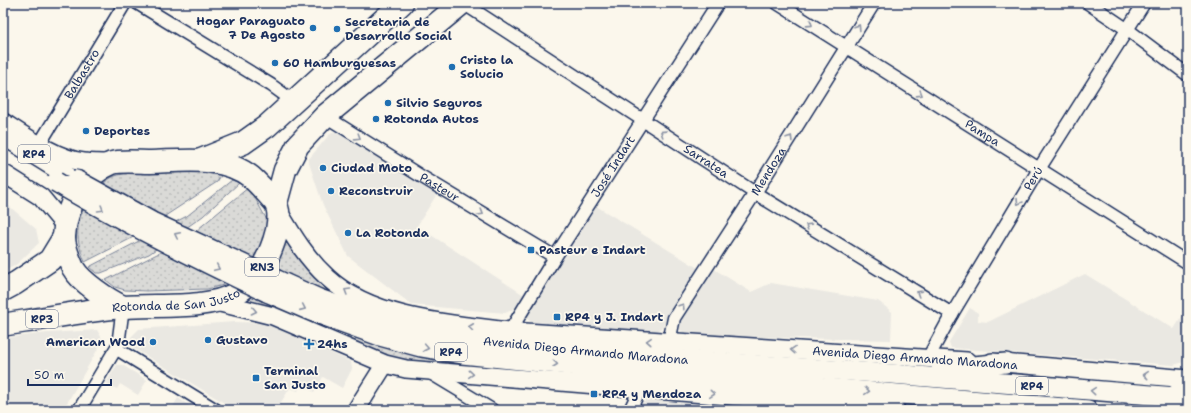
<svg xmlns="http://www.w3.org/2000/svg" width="1191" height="413" font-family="'Shantell Sans',sans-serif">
  <defs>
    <pattern id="grass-dots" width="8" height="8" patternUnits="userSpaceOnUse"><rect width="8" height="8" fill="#dadad7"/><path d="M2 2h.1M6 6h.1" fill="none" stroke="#babbbb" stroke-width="1.8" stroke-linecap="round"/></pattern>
  </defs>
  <rect width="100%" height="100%" fill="#fbf7ec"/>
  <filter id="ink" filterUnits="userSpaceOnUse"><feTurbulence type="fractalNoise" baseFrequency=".025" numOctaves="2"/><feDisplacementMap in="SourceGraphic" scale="8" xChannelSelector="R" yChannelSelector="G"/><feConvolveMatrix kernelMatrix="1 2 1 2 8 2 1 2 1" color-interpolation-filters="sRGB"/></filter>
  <g filter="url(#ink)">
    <path fill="#eae8e2" d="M334 132 339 133 437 194 417 226 524 295 514 309 505 313 412 305 348 256 323 205 308 160 329 135Z
      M3 201 36 229 39 243 17 264 3 272Z
      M596 206 698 268 663 326 656 333 533 325 527 318V310Z
      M714 269 751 292 771 283 878 301 892 312 891 340 688 336 680 330V317Z
      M1085 274 1174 329 1188 307V353L1183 362 1174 365 951 348 949 342 970 308 978 313V321L988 322Z
      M234 322 268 323 351 362 352 369 342 388 323 377 314 392 301 385 298 391 290 388 276 410H236L133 348 131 337 139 329Z
      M97 330 103 340 63 410H3V338L48 333Z
      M117 365H122L147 380 138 395 120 384 117 389 106 383Z
      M178 398 196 410H171Z
      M649 399 751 410H636L640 404Z"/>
    <path fill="url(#grass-dots)" stroke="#7a849a" d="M202 171 222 174 217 182 130 239 85 262C74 236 75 218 92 196 99 188 105 180 115 176 132 170 182 172 202 171Z
      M232 180 239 183 203 216 149 254 101 273H96L89 267 187 216Z
      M249 187 268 222 266 237 257 262 228 284 207 289 146 291 125 290 115 287 106 280 159 253 192 234Z
      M287 243C314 286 366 314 415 324 438 329 461 332 484 335L941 365 864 366 487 338 412 325 369 312 285 279 267 303 373 343 419 355 488 366 763 391 741 393 713 391 407 363C366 352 329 333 290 317 275 310 258 309 243 303V300C263 287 278 271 282 246Z
      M1036 370 1039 375 1163 385 1159 388 954 373Z"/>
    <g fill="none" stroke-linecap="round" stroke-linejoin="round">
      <g stroke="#1b2f5e" stroke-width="15">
        <g id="street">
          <path d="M137 3 271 85 293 101"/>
          <path id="s1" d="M463 3 755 193 952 314"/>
          <path id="s2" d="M777 3 1188 263"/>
          <path d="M1088 3 1128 30 1188 75"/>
          <path id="s3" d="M325 116 419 175 555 257"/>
          <path id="s4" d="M39 145 125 3"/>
          <path id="s5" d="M510 331 555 257 718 3"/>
          <path id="s6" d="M669 342 674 318 755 193 874 3"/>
          <path d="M117 349 216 410"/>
          <path id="s7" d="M928 358 952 314 1039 169 1144 3"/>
          <path d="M429 372 492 410"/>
          <path d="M79 410 118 345 123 307"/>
          <path d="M630 410 641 387"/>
        </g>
      </g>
      <g stroke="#1b2f5e" stroke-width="20">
        <path id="secondary" d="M3 122C26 137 57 159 84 162 93 163 103 163 112 163
          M3 173 41 197 66 227
          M279 212C293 236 307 259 328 278 372 319 452 324 510 331L967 361
          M216 302 273 316 385 364 406 369 896 410
          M992 362 1188 379
          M356 410 385 364
          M1166 410 1181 386"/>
      </g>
      <g stroke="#1b2f5e" stroke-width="22">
        <g id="primary">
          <path d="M3 135 64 173"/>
          <path id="s8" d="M277 280 319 299 383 321 429 332 474 340 645 357 892 374 1188 398"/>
          <path d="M267 292 311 311 380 336 421 347 462 354 627 371 1088 410"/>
          <path d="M941 369 1006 363"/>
          <path d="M824 393 858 406"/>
          <path d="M746 397 781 389"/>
        </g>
      </g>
      <g stroke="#1b2f5e" stroke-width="25">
        <g id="highway">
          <path d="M201 160 243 143 267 126 402 3"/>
          <path d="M276 203 285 170 298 145 325 116 462 3"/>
          <path d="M3 290 16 283 50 260 64 237"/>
          <path id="s9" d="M3 325C17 322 31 321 45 318 71 314 97 309 123 307 155 304 207 310 235 294 255 283 267 262 274 241 278 230 282 209 273 200 266 192 259 184 251 177 224 155 184 161 151 162 141 162 121 160 112 163 84 174 65 207 64 237 64 247 69 259 73 268 81 282 108 300 123 307"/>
        </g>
      </g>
      <use href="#street" stroke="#fbf7ec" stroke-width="12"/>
      <use href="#secondary" stroke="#fbf7ec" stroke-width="17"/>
      <use href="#primary" stroke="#fbf7ec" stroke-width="19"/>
      <use href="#highway" stroke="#fbf7ec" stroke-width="22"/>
      <g stroke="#1b2f5e" stroke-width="22" stroke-linecap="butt">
        <path id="primary-bridge" d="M76 180 152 222 277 280
          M56 182C125 223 195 258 267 292"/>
      </g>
      <use href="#primary-bridge" stroke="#fbf7ec" stroke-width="19"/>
    </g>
    <defs><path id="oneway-chevron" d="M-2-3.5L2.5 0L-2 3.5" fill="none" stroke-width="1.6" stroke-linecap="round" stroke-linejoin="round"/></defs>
    <g stroke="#8b93a5">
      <use href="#oneway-chevron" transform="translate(810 24) rotate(33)"/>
      <use href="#oneway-chevron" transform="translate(858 27) rotate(-58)"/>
      <use href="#oneway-chevron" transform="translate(920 94) rotate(32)"/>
      <use href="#oneway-chevron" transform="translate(663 133) rotate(-147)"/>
      <use href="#oneway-chevron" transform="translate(358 137) rotate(32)"/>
      <use href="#oneway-chevron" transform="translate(790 138) rotate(-58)"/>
      <use href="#oneway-chevron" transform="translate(1019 202) rotate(121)"/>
      <use href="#oneway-chevron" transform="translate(101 209) rotate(31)"/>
      <use href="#oneway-chevron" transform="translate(481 213) rotate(31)"/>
      <use href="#oneway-chevron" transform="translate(808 226) rotate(-148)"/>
      <use href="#oneway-chevron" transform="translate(177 235) rotate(-154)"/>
      <use href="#oneway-chevron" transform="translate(217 268) rotate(25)"/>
      <use href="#oneway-chevron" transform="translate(347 291) rotate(-149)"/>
      <use href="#oneway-chevron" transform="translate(919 293) rotate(-148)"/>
      <use href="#oneway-chevron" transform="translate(682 306) rotate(-57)"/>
      <use href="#oneway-chevron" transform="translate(303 308) rotate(24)"/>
      <use href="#oneway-chevron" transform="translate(254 311) rotate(12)"/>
      <use href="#oneway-chevron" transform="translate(471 327) rotate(-173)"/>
      <use href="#oneway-chevron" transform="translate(649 341) rotate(-176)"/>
      <use href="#oneway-chevron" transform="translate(426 348) rotate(11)"/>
      <use href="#oneway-chevron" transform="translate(793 350) rotate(-176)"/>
      <use href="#oneway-chevron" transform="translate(555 364) rotate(6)"/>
      <use href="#oneway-chevron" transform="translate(471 374) rotate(5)"/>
      <use href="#oneway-chevron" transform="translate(1146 375) rotate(-175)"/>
      <use href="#oneway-chevron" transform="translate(867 391) rotate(5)"/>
      <use href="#oneway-chevron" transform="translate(1093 391) rotate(-175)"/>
      <use href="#oneway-chevron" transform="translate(712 394) rotate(5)"/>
    </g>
  </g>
  <g fill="#1f6fb2" stroke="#fbf7ec" stroke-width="1.5">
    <circle cx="313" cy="28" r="4"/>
    <circle cx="337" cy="29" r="4"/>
    <circle cx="275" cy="63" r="4"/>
    <circle cx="452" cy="67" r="4"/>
    <circle cx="388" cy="103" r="4"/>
    <circle cx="376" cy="119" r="4"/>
    <circle cx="86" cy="131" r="4"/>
    <circle cx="323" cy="168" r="4"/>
    <circle cx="331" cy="191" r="4"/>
    <circle cx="348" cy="233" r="4"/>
    <rect x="527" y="246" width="8" height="8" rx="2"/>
    <rect x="553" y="313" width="8" height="8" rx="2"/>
    <circle cx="208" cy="340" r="4"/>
    <circle cx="153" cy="342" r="4"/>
    <path d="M307 338h4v4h4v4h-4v4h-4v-4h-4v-4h4z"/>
    <rect x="252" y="374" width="8" height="8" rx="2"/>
    <rect x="590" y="390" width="8" height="8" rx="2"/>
  </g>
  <g text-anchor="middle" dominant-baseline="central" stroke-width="3.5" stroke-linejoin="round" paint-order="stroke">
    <g fill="#fbf7ec" stroke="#5e6b89" stroke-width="1">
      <rect x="18" y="145" width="32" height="18" rx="3"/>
      <rect x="245" y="258" width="34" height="18" rx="3"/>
      <rect x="26" y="310" width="32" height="18" rx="3"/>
      <rect x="435" y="343" width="32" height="18" rx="3"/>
      <rect x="1016" y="377" width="32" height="18" rx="3"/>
    </g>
    <g font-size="11" font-weight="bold" fill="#1b2f5e">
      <text x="34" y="154">RP4</text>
      <text x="262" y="267">RN3</text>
      <text x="42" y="319">RP3</text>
      <text x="451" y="352">RP4</text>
      <text x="1032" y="386">RP4</text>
    </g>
    <g font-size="12" font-weight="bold" fill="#1b2f5e" stroke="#fbf7ec" text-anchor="start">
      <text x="305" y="21" text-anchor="end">Hogar Paraguato<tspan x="305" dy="14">7 De Agosto</tspan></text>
      <text x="345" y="22">Secretaria de<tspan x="345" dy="14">Desarrollo Social</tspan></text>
      <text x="460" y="60">Cristo la<tspan x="460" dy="14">Solucio</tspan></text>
      <text x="283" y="63">60 Hamburguesas</text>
      <text x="396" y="103">Silvio Seguros</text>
      <text x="384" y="119">Rotonda Autos</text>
      <text x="94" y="131">Deportes</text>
      <text x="331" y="168">Ciudad Moto</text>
      <text x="339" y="191">Reconstruir</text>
      <text x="356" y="233">La Rotonda</text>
      <text x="539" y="250">Pasteur e Indart</text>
      <text x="565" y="317">RP4 y J. Indart</text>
      <text x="216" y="340">Gustavo</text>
      <text x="145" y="342" text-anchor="end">American Wood</text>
      <text x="317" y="344">24hs</text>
      <text x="264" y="371">Terminal<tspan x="264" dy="14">San Justo</tspan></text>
      <text x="602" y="394">RP4 y Mendoza</text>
    </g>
    <g font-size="12" fill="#1b2f5e" stroke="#fbf7ec">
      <text stroke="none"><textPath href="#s4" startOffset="83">Balbastro</textPath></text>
      <text stroke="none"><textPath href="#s2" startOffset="243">Pampa</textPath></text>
      <text stroke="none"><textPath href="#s1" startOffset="290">Sarratea</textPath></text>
      <text stroke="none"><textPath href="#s5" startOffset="194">José Indart</textPath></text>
      <text stroke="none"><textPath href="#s6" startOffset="199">Mendoza</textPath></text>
      <text stroke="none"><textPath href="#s7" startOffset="208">Perú</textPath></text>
      <text stroke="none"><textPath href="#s3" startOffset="135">Pasteur</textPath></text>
      <text stroke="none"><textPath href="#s9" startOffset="175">Rotonda de San Justo</textPath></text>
      <text stroke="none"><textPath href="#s8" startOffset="319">Avenida Diego Armando Maradona</textPath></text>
      <text transform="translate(915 358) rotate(4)">Avenida Diego Armando Maradona</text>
    </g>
  </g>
  <rect width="1191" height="413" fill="none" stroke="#fbf7ec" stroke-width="16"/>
  <rect x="8" y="8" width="1175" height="397" fill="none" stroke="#1b2f5e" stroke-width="1.5" filter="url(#ink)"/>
  <path d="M28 379v6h83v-6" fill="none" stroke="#1b2f5e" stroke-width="2"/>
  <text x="34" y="379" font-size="12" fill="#1b2f5e" stroke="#fbf7ec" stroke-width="3" paint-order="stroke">50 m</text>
</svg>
